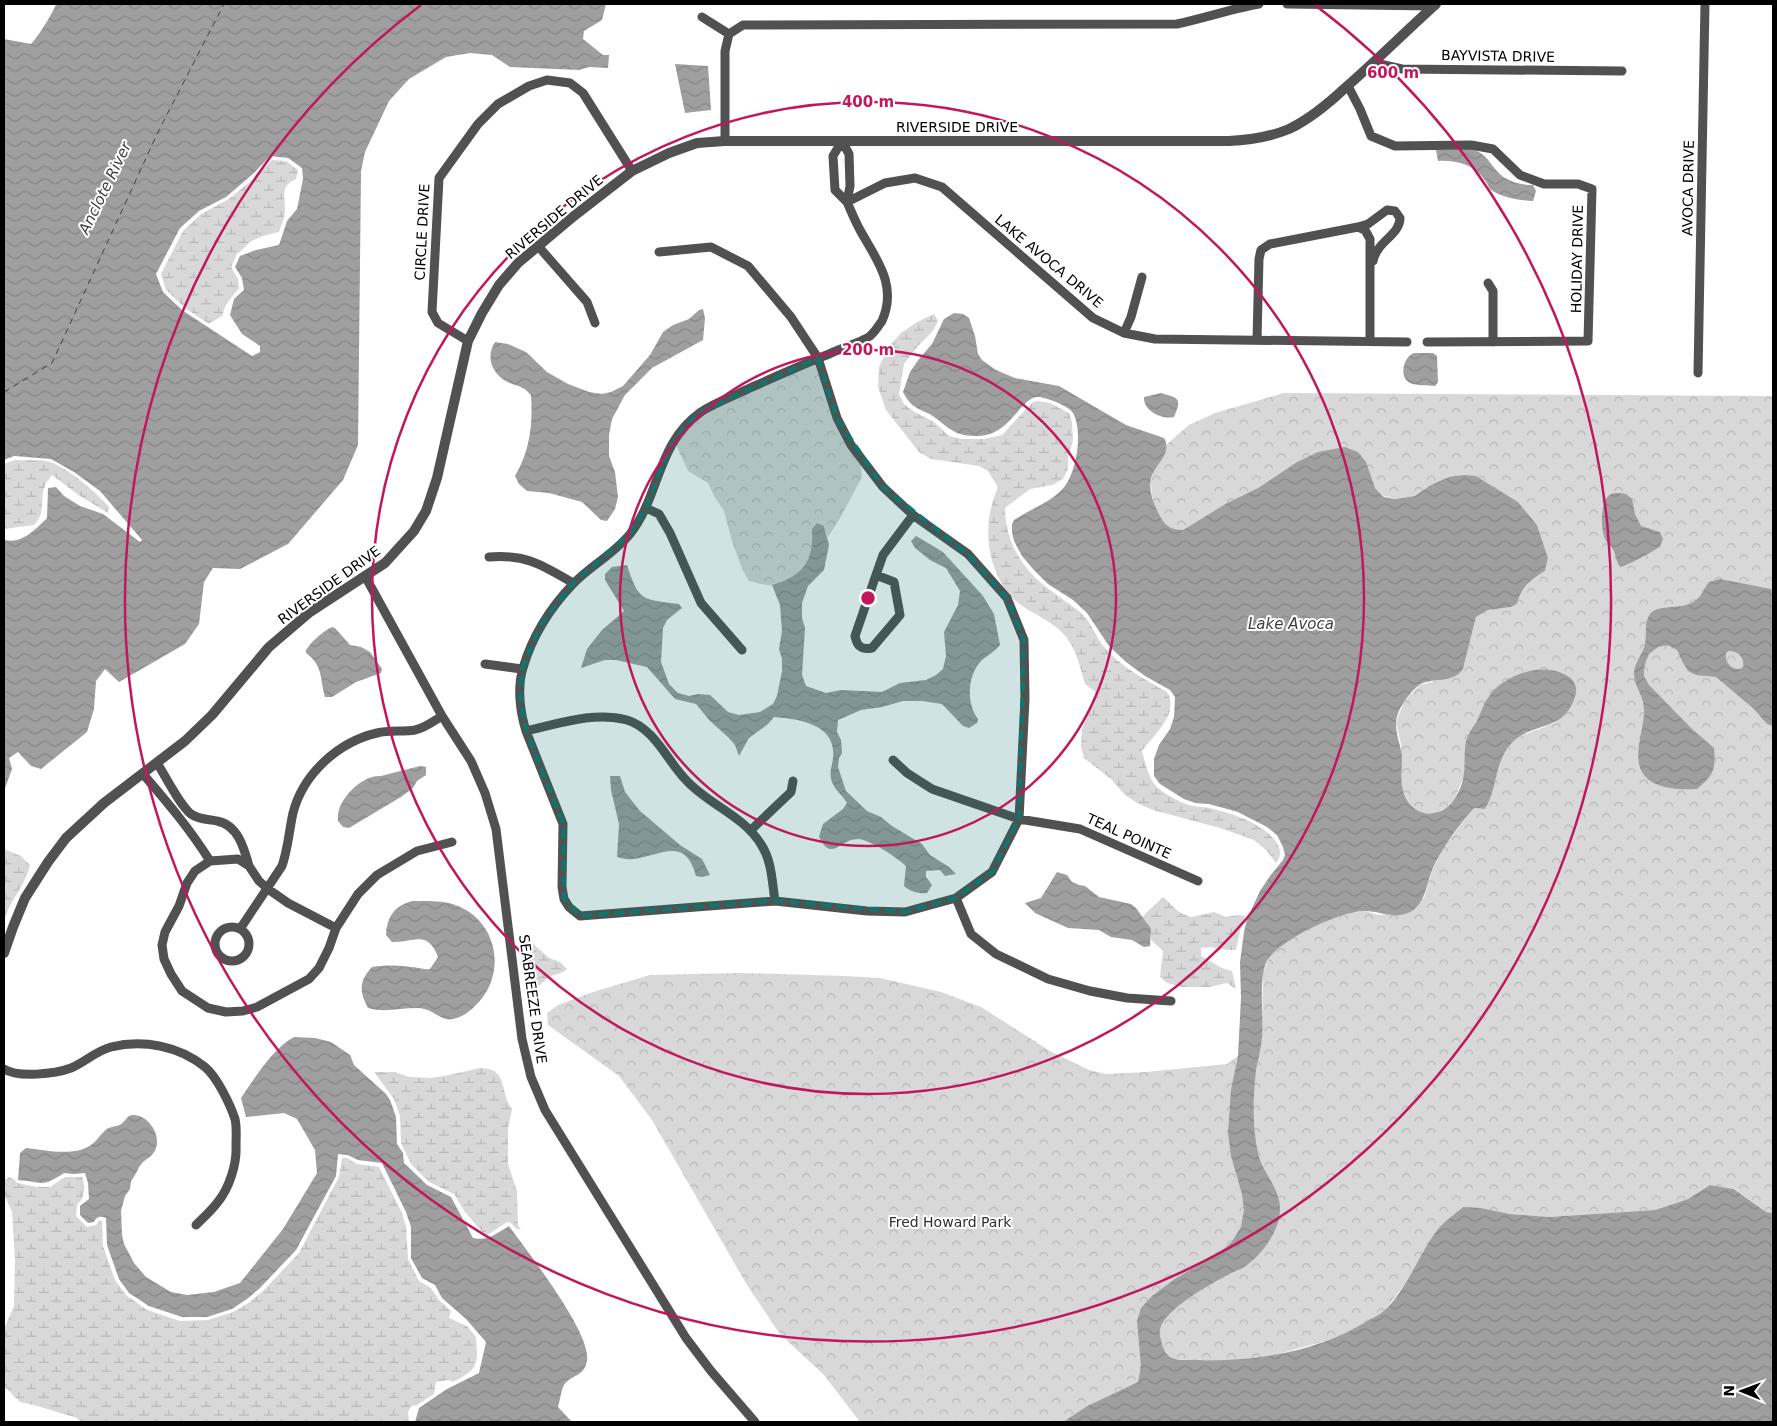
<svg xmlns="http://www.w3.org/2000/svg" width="1777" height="1426" font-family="'DejaVu Sans',sans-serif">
  <defs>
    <pattern id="wetland-marsh" width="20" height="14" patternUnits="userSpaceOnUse" patternTransform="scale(1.25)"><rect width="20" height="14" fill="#d8d8d8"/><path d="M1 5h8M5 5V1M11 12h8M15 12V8" fill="none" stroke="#b8b8b8"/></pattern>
    <pattern id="park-crowns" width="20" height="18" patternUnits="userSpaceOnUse" patternTransform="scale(1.25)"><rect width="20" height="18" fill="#d8d8d8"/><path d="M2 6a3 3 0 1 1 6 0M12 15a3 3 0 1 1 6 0" fill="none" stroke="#b8b8b8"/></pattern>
    <pattern id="water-waves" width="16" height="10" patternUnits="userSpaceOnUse" patternTransform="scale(1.25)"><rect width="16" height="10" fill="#9f9f9f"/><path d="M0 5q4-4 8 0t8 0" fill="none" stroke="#878787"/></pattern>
  </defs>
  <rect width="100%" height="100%" fill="#fff"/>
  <path fill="url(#wetland-marsh)" d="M272 160 286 161 298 170 296 179C280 186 285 195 285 210 285 217 282 223 280 229L279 232C268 234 259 237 250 242 245 246 242 251 237 254L231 267 238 279 239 288C233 296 223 305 223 315L209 324 185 308 166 290 161 274 183 231 201 214 229 199 257 176Z
    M934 314 938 321 933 331 918 346 904 364 899 394 904 404 913 411 934 422 949 436 962 439H984L1002 435 1033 402 1038 401 1050 403 1069 413 1072 422 1073 441 1068 457V469L1063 479 1052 485 1030 489 1005 508C1005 540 1021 567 1045 586 1057 596 1070 603 1082 614 1092 623 1096 638 1105 648 1122 668 1145 679 1167 692 1180 714 1154 734 1142 751 1145 762 1148 777 1156 786 1165 795 1181 803 1193 806 1198 807 1204 807 1209 808 1231 813 1267 824 1278 845 1281 852 1281 857 1276 863L1266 850 1254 840 1220 828 1153 810 1137 803 1125 795 1111 779 1084 758 1081 747 1082 729 1097 695 1093 690 1085 684C1080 667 1077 652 1067 638 1055 622 1036 616 1021 605 996 588 985 549 989 520 990 508 994 498 998 487L988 471 979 466 931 459 919 452 886 410 878 387 879 367 889 346 901 333 917 322Z
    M15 460C25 461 40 459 50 462 68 468 97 493 109 507L108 513 80 496 52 475C50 478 46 482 45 486 39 500 47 511 34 525L4 529V464Z
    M4 849 21 856 30 865C26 885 10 900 4 920Z
    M1163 897 1179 912 1191 917 1214 912 1226 917 1239 915 1245 916 1240 931 1236 950C1223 951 1214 945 1201 948V956L1222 968 1232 971 1236 989 1227 983 1209 987H1182L1167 983 1160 977 1163 951 1151 940C1152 933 1147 922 1142 917Z
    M529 940 549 958 560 962 567 969 563 972 549 977 534 990Z
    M480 1068C509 1068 499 1092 512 1109L508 1129V1164L517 1191 518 1225 521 1230 515 1228 511 1223 507 1222 489 1234 485 1235 465 1212 454 1194 429 1182 411 1164 401 1143 400 1116 394 1099 374 1072H395L409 1077 431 1078 449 1075Z
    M342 1158H347L357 1164 379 1167 402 1213 406 1227 408 1259 419 1281 431 1288 439 1300 451 1311 449 1318 467 1326 476 1337C478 1365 479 1369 453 1382L448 1380 436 1382 434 1394 417 1405 411 1406 408 1412 409 1422H81L77 1418 34 1405 20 1402 4 1386V1329L14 1306 15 1260 12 1212 4 1194V1181L9 1177 14 1179 17 1183 37 1187H50L65 1177H82C86 1188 85 1197 77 1205L76 1216 87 1227 96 1225 100 1220 102 1221 103 1246 115 1280 126 1295 147 1310 180 1321 208 1320 233 1312 250 1302 264 1290 299 1253 339 1177Z"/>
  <path fill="url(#park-crowns)" d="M815 364 833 420 847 446 861 465 862 477 839 520 828 537 824 526 813 529C814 551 808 570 787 580 783 582 777 585 772 585 765 586 756 582 749 581L743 571 732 541 724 511 714 496 708 483 688 471 676 445C684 433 693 423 706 415 738 394 780 379 815 364Z
    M1284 393 1773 396V1213L1766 1212 1735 1189 1710 1185 1688 1199 1655 1210 1548 1217 1510 1214 1481 1208 1439 1228 1405 1284 1385 1310 1351 1332 1325 1341 1275 1355 1230 1361 1175 1359 1138 1382 1087 1406 1063 1422H860L824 1375 780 1334 747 1285 652 1120 619 1076 548 1025 547 1013 558 1005 593 992 650 975 742 973 845 976 880 978 941 992 981 1007 1050 1051 1089 1070 1107 1074 1146 1072 1227 1064 1238 1056 1260 1052 1262 1036 1263 973C1266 964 1269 956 1276 950 1296 932 1336 915 1363 911 1369 911 1375 915 1381 915 1389 915 1415 902 1424 898L1432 871 1445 845 1474 808 1485 809C1498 790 1493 763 1509 745 1521 732 1539 731 1554 723 1558 720 1562 717 1566 714L1477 721 1466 741 1465 772 1455 799 1447 807 1436 813H1422L1412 809 1401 786V744L1396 723 1399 714 1405 700 1420 685 1432 682 1463 669 1476 617 1488 610 1511 607 1517 604C1521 588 1531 580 1545 571L1548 558 1537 525 1518 502 1476 476 1429 486 1415 496 1395 499 1384 496 1375 488 1297 462 1258 488 1227 503 1183 530C1180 530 1178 531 1175 530 1157 526 1148 492 1152 476 1155 464 1166 457 1167 444L1189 425 1215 413Z"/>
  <path fill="url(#water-waves)" fill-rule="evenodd" d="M56 4H606L602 20 584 31 583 39 603 55H609L608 68 589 67 579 70 510 67 492 55 470 53 446 57 409 79 389 101 365 152 361 171 358 445 343 480 288 544 240 569 213 568 204 582 199 624 185 644 119 682 105 669 96 681 94 709 87 732 41 769 31 766 18 752 9 758 12 769 4 791V540C22 544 35 530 47 518L48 488 56 487 64 496 80 506 103 514 140 542 142 540 100 491 74 472 51 459 14 456 4 460V39L31 44C38 37 53 13 56 4ZM270 156 288 158 302 168 303 179 297 209 287 221 279 245 256 250 240 256 235 267 242 278 244 290 234 299 230 315 242 334 260 346V352L252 356 182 310 163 292 156 274 180 228 199 211 226 197 254 173Z
    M675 64 708 66 711 110 685 113Z
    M1471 149C1489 153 1491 169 1505 178 1513 183 1523 185 1533 185L1536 191 1533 201C1519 200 1501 198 1490 189 1488 186 1487 182 1484 179 1474 164 1455 160 1438 161L1436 150Z
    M703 309 705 318 703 340 652 368 625 395 612 419 609 435V456L615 472 618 497 615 509 607 521 601 520 582 502 549 493 527 491 519 484 515 476C530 451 533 424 531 395 522 384 515 387 504 380 491 371 486 356 495 342L508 344 526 352 547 372 568 384 589 392 602 394 611 392 623 386 650 355 663 332 673 325 689 319 699 310Z
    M954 313 963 314 969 318 975 336 978 354 982 360 996 370 1015 378 1059 386 1126 425 1164 438C1172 452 1159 461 1153 473 1146 488 1154 505 1161 518 1166 527 1173 530 1183 530L1227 503 1258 488 1297 462 1318 452 1345 447 1358 452 1366 462 1375 488 1384 497 1395 499 1415 496 1429 486 1449 477 1464 475 1476 476 1518 502 1537 525 1548 558 1545 571C1531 580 1521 587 1517 604L1511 607 1488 610 1476 617 1463 669C1452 685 1431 676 1418 686 1408 694 1396 711 1396 724 1396 735 1401 746 1402 757 1402 773 1399 783 1406 798 1413 814 1432 818 1446 808 1453 803 1458 794 1461 786 1467 768 1463 756 1466 741 1468 734 1473 727 1477 721 1482 710 1486 697 1496 688 1515 672 1546 662 1569 677 1574 680 1577 687 1576 693 1566 735 1529 720 1509 746 1494 765 1497 791 1485 809L1474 808C1463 821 1452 834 1444 848 1439 856 1434 864 1431 873 1426 887 1425 902 1412 911 1395 921 1379 910 1363 911 1338 913 1280 939 1267 961 1258 977 1264 1018 1262 1038 1261 1049 1258 1059 1256 1070 1253 1097 1252 1126 1258 1153 1262 1172 1280 1188 1280 1209 1280 1230 1263 1253 1247 1265 1242 1269 1234 1271 1228 1275 1210 1284 1165 1309 1160 1329 1159 1333 1160 1337 1161 1340 1162 1347 1166 1356 1172 1358 1178 1361 1192 1359 1199 1360 1255 1362 1321 1351 1369 1320 1375 1317 1382 1313 1387 1308 1409 1285 1419 1254 1438 1229 1445 1221 1455 1214 1463 1207L1481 1208 1510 1214 1548 1217 1655 1210 1688 1199 1710 1185 1734 1189 1766 1212 1773 1213V1422H1063L1087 1406 1138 1382 1141 1366 1137 1321 1141 1308 1152 1296 1176 1278 1216 1255 1231 1243 1241 1227 1244 1210 1242 1194 1231 1156 1228 1133 1231 1090 1238 1056 1241 998 1240 962 1244 932 1247 919 1260 891 1270 876 1283 860 1285 855 1283 847 1277 835 1267 827 1238 812 1209 804 1195 803 1184 799 1160 784 1154 776V759L1159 745 1170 729 1174 717 1175 697 1170 690 1145 676 1126 662 1109 646 1087 613 1073 600 1048 584 1033 569 1022 556 1014 541 1012 532V524L1014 520C1030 509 1053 502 1065 486 1077 470 1083 431 1073 413 1069 406 1048 398 1039 397 1020 396 1012 435 978 436 958 436 953 432 937 419 922 407 914 413 903 392L910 372 919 359 932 344 944 319Z
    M1414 353H1433L1437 356 1438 382 1435 386C1427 385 1417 386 1410 383 1398 377 1404 356 1414 353Z
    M1161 393C1179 398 1182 398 1174 417 1162 420 1143 411 1144 397Z
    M1619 493 1626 494 1632 499 1635 514 1641 526 1660 532 1663 539C1663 539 1660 546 1660 546 1657 550 1624 567 1620 567 1616 561 1616 555 1613 549 1611 546 1607 543 1605 539 1601 530 1599 500 1611 494 1613 493 1616 493 1619 493Z
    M817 523 824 526 829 545 824 570 808 586 802 603V618L805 628 802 675 806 686 826 693 841 690 882 692 900 683 926 680 936 675 943 669 946 656 944 632 958 605 960 591 946 568 930 560 915 548 911 541 916 536 943 552 983 596 994 614 1000 645C995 651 988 655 982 660 967 675 966 703 978 719L977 723 969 728 963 726 942 704 922 701H903L882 707 861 710 838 720 837 732 841 740 842 753 839 758 838 767 846 791 867 811 881 817 892 826 922 844 930 855 949 867 956 874 945 876 940 870 926 871V877L932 885 927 893C919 894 911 892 904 886L906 866C896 857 871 840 858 839 839 839 832 863 819 837L823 824 843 809 847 803C843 796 836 791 833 784 828 775 832 767 833 758 837 724 799 719 774 717L768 724 749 738 739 756 735 745 728 737 710 721 696 704 675 699 647 667 616 660H605L581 668 587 649 602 630 624 611 605 580V574L612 567 627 565C639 602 642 599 679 604L682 608 667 620 663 628 661 662 669 684 678 693 689 696 698 694 710 695 728 712 739 715 760 712 773 704 777 696 782 671V659L779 649 782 631 780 605 772 585C803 576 814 561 812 529Z
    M1720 579 1771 589 1773 593V726L1767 724 1754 709 1716 677 1696 675 1688 671 1683 663 1677 650 1668 645 1658 647 1649 654 1646 661 1644 669V676L1649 685 1691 728 1714 748C1716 769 1714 775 1697 789 1680 790 1655 789 1644 775 1631 759 1644 730 1644 712 1645 695 1633 686 1634 672 1635 662 1643 654 1645 644 1647 634 1644 622 1650 614 1659 603 1684 611 1696 600 1702 596 1705 587 1709 582ZM1729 651C1739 651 1745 659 1743 668 1733 672 1724 663 1726 653Z
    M332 627 335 628 350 645 361 647 370 652 382 669 381 673 356 682 332 697H325C320 679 323 665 306 653V650C311 642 323 631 332 627Z
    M420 766 426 767V775L417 781 413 788 401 797 349 828 343 827 338 821C335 801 362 774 381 776Z
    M610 776H620L625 792 640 811 680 845 702 859 710 875 702 877 696 876C685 835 661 856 633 859 628 860 622 858 617 857L619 824 611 790Z
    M1057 872 1067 875 1072 882 1079 885 1085 886 1099 897 1131 904 1136 908 1151 929 1150 946 1144 947 1132 940 1111 937 1099 930 1068 928 1035 913 1025 903 1041 898Z
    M412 901C427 901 444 900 458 906 499 923 507 976 475 1006 468 1013 462 1017 453 1019 441 1022 433 1008 417 1008 400 1008 385 1013 368 1008 359 991 359 981 372 967 385 965 397 965 410 967 417 967 422 970 430 969L438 957C427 929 415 943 392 942L386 935C387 917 394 906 412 901Z
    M294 1037 315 1038 331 1042 350 1055 354 1065 386 1094 390 1100 396 1117 397 1144 403 1153 404 1163 427 1185 451 1197 473 1238C488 1241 496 1234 509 1226 526 1250 592 1333 587 1361 584 1377 572 1374 564 1385 561 1390 560 1401 558 1407L572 1422H415L419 1408 447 1389 479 1373 486 1342 466 1319 442 1298 435 1285 422 1278 411 1258V1227L406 1212 382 1163 358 1160 348 1155 338 1154 336 1176 296 1250 260 1288 247 1299 232 1309 207 1317H182L149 1306 129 1293 119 1279 107 1245 106 1218C100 1216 97 1216 94 1222L88 1223 80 1215V1206L89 1199 88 1183 85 1173 74 1174 64 1173C41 1188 44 1182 18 1180L20 1153 26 1148C45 1150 74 1157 91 1145 97 1141 101 1133 107 1129 111 1126 117 1127 121 1124 126 1121 127 1115 133 1115 148 1115 161 1134 156 1148 154 1155 148 1158 143 1162 138 1167 136 1175 131 1181L130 1189 125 1196 121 1211 122 1235 124 1244 134 1263 146 1277 171 1292 187 1295 214 1292 240 1283 283 1229 317 1173 315 1150 297 1119 284 1113 246 1117 241 1098C255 1078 272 1049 294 1037Z"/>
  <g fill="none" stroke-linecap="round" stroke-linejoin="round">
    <path stroke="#404040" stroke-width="1" stroke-dasharray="6 5" stroke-linecap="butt" d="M4 392 52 363 158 132 224 4"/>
    <path stroke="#515151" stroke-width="9" d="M1287 4 1434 6
      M702 17 729 34
      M1375 63 1402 69 1622 71
      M1348 86 1360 109 1371 136 1395 146 1471 145 1493 149 1520 175 1544 184H1578L1592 189 1588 341 1427 342
      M725 141V51L729 34 743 25 1177 24C1204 18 1231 9 1259 4
      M842 141 849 154 850 186 847 202 835 190 833 156Z
      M1358 227 1368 224 1387 210 1395 211 1400 218C1400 235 1377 241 1373 261
      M538 246 587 302 595 323
      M659 252 711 247 748 266 791 317 818 358 837 418 851 445 883 487 913 515 968 554 1007 598 1024 640 1025 699 1019 819 992 872 956 898 905 912 867 911 775 901 580 916 569 907 564 899 562 887 563 824 526 731C520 712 517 687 523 668 532 637 551 607 573 584 590 566 614 554 630 534 661 494 656 444 701 412 716 402 736 395 752 387 778 376 803 364 829 354 839 349 862 342 870 336 875 332 879 325 882 321 898 285 876 259 860 230 855 221 851 211 847 202L885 183 915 178 942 187 1093 318 1124 333 1155 339 1407 342
      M1488 283 1493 291V342
      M1124 333 1131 317 1142 277
      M1257 340 1259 259 1261 250 1270 244 1358 227 1365 230 1370 239V341
      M468 341 438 323 432 312 439 178 478 124 498 104 529 86 547 80 570 83 583 93 632 171
      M1698 373 1705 4
      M646 508 659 514 670 533 701 603 742 650
      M489 557C526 554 542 565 573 583
      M876 575 894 582 900 615 872 648C861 650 857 646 855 636Z
      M876 575 883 555 913 515
      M365 576 442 716 471 761 485 793 496 829 522 1039 531 1077 545 1110 686 1338 711 1371 755 1422
      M485 664 522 669
      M526 731C558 724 593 711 627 720 654 728 667 760 685 779 708 805 744 815 762 846 772 862 772 882 775 901
      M893 760 907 773 932 789 1019 819 1080 829 1198 881
      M157 763C165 775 180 806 191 814 199 820 209 819 217 821 238 825 244 848 249 866
      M143 774C167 802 190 829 210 861
      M751 830 791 792 793 781
      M956 898 971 934 996 954 1048 979 1090 991 1127 998 1171 1001
      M215 944a17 17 0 1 1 34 0a17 17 0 1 1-34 0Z
      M336 928 288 903 268 889 259 881 249 866 238 859 210 861 195 871 187 883 179 906 165 932 162 945 164 959 171 974 182 991 208 1008 226 1012 243 1011 257 1007 309 979 319 968 329 948 336 928 358 894 377 875 417 851 452 842
      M240 929 282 866C288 849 289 831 293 813 303 774 338 742 377 733 389 730 403 732 415 730 425 728 434 721 442 716
      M4 1069C18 1078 55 1074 71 1068 85 1062 96 1051 111 1047 143 1039 179 1046 205 1067 217 1077 230 1104 235 1119 237 1127 236 1138 236 1146 237 1164 229 1189 217 1203 211 1211 203 1218 196 1225"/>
    <path stroke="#515151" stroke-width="10" d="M4 953 13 927 25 898 48 862 66 838 104 803 185 741 212 715 269 647 310 612 385 563 414 531 426 511 437 478 468 341 482 313 499 285 518 263 574 216 632 171 669 153 697 143 725 141H1229C1250 140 1270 137 1289 129 1310 119 1329 103 1345 88 1376 61 1405 32 1436 4"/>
  </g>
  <path fill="#0f766e" fill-opacity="0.2" stroke="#0f766e" stroke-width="4" stroke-dasharray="10 6" stroke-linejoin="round" d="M818 358 837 418 883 487 968 554 1007 598 1024 640 1019 819 992 872 956 898 905 912 775 901 580 916 564 899 563 824 526 731 520 699 522 669 541 624 573 583 629 534 646 508 668 450 685 425 702 411Z"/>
  <g fill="none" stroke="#c2185b" stroke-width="2.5">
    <circle cx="868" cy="598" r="248"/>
    <circle cx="868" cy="598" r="496"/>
    <path d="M1315 5A743 743 0 1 1 421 5"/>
  </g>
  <g text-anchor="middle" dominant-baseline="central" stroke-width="4" stroke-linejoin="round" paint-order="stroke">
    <g font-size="14" fill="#000" stroke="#fff">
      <text transform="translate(1498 56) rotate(1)">BAYVISTA DRIVE</text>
      <text x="957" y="127">RIVERSIDE DRIVE</text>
      <text transform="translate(1688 188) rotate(-89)">AVOCA DRIVE</text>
      <text transform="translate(554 217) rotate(-40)">RIVERSIDE DRIVE</text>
      <text transform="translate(422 232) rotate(-87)">CIRCLE DRIVE</text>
      <text transform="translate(1577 259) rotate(-89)">HOLIDAY DRIVE</text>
      <text transform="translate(1049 261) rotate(40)">LAKE AVOCA DRIVE</text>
      <text transform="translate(329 585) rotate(-36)">RIVERSIDE DRIVE</text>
      <text transform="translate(1129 836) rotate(24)">TEAL POINTE</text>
      <text transform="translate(533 999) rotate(82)">SEABREEZE DRIVE</text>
    </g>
    <g font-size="14" fill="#2f2f2f" stroke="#fff">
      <text x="950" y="1222">Fred Howard Park</text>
    </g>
    <g font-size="15" font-style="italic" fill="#404040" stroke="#fff">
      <text transform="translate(105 188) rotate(-64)">Anclote River</text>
      <text x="1291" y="624">Lake Avoca</text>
    </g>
  </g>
  <circle cx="868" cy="598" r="8" fill="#c2185b" stroke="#fff" stroke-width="2.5"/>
  <g font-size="15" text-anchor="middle" font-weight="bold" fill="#c2185b" stroke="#fff" stroke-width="4" stroke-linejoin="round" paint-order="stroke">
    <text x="1393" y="78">600 m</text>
    <text x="868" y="107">400 m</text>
    <text x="868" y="355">200 m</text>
  </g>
  <rect width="1777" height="1426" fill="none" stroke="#000000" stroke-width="10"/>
  <g transform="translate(1742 1391) rotate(271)" stroke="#ffffff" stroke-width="4" paint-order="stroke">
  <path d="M0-4L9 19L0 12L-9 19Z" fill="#000000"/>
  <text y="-8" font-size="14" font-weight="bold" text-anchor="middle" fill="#000000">N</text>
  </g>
</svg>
